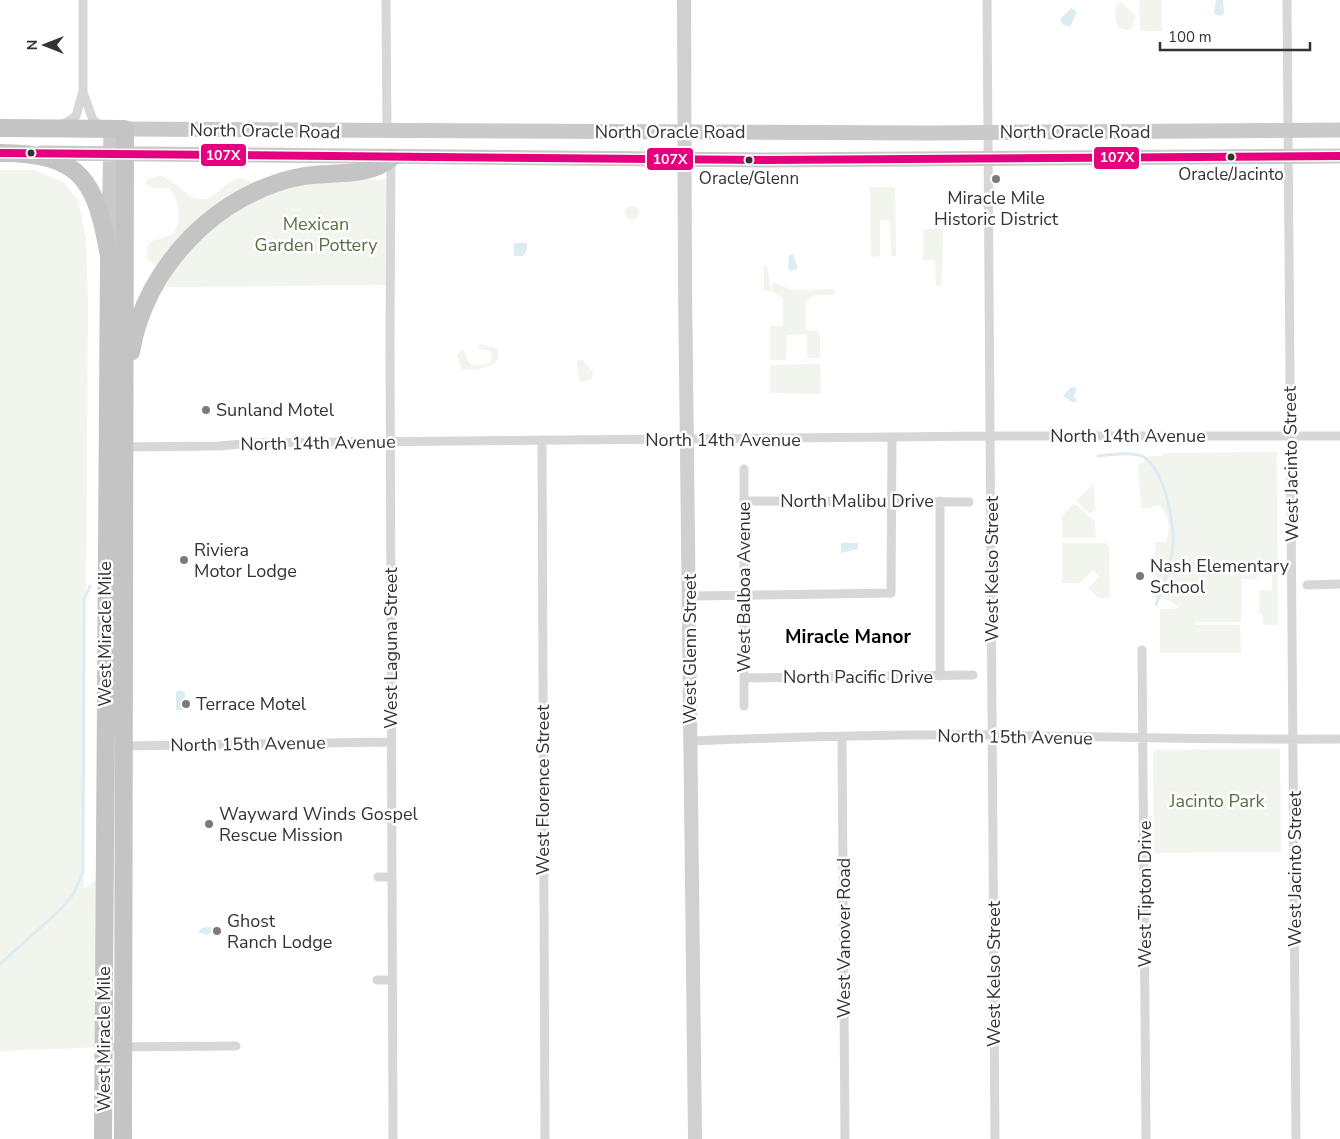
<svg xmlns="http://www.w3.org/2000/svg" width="1340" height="1139" font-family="'Nunito Sans',sans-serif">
  <rect width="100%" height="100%" fill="#fff"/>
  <path fill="#f1f5ed" d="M1139 0H1162V31H1140Z
    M1122 2 1135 16 1132 28 1127 30 1118 28C1115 19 1113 11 1118 3Z
    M0 170H34L63 182 78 200 86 239 88 303 84 889 104 874V1047L0 1051Z
    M160 176C176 179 187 201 205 199 222 196 228 171 249 181L253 187 160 268 147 259 148 245 152 241 173 234C182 220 180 201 169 188H152L146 184V181L150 177Z
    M391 179 390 285 165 287 175 269 195 242 256 195 309 181Z
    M870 187H895L896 256H891L890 220H880V256L871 257Z
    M625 213a7 7 0 1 1 14 0a7 7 0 1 1-14 0Z
    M943 228 942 286H936L935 260H923V229Z
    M764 266H767L771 292 764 291Z
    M772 282 794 290 834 289V295H815L806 301V330L817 331 820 334V358H807V334L787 335 786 360H770V326H783V298L772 291Z
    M479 344 498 349V358L494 364 476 370 462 369 457 355 463 349 469 363 475 366 491 363V351L478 349Z
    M582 359 593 372 592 379 581 382 578 376 577 361Z
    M820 364 821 394 770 393V365Z
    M1277 452 1278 625H1263V614L1259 613V590H1272V562H1258L1257 579H1242L1241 622H1195L1196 625H1240L1241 653H1160V609H1177L1178 607 1169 600 1151 597 1156 592 1155 542H1166C1171 528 1169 515 1159 505L1150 508H1141L1138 464 1142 463 1150 456H1162L1163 453Z
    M1094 483 1095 509 1090 514 1078 503V499Z
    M1073 504 1077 505 1095 522 1096 538H1062V516Z
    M1062 543H1106L1109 547 1110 598H1098L1088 588 1099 577 1093 570 1079 583H1062Z
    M1280 749 1281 852 1154 853 1153 750Z"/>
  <path fill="#ddebf3" d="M1216 0H1223L1224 13 1220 16 1214 14Z
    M1071 8 1077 12 1070 27 1063 25 1060 19Z
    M514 243H527V250L523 256H514Z
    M793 254 798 268 791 271 788 269 789 255Z
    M1071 387 1077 388 1074 397 1077 399 1074 403 1063 396Z
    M841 543H858V549L841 553Z
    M179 690 185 692V710H176V692Z
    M209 927 216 929V931L206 935 198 932 202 928Z"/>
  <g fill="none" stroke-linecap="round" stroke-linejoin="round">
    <path stroke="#ddebf3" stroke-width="3" d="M1098 456C1110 455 1132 451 1144 457 1166 472 1176 528 1172 553 1169 571 1162 588 1156 605
      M0 964 60 910 74 893 83 871 84 600 90 586"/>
    <path stroke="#d7d7d7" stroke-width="9" d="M386 0 387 132
      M987 0 995 1139
      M1287 0 1296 1139
      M83 92 93 120 103 127
      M62 125 76 116 83 91V0
      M391 158 390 343 393 1139
      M542 440 545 1139
      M123 447 219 446 254 443 991 436H1340
      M744 501 969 502
      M940 501V676
      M1307 585 1340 584
      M690 596 891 593 892 439
      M1142 650 1146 1139
      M744 678 973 675
      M744 706V469
      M842 737 845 1139
      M691 741C791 737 892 734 993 735 1109 737 1224 740 1340 739
      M121 746 391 742
      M378 877H392
      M377 980H392
      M104 1047 236 1046"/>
    <path stroke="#d0d0d0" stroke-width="14" d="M684 0 685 284 695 1139"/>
    <path stroke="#cacaca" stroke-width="15" d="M125 129 929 133 1340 130
      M41 153 766 160 1340 156
      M109 238 111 129"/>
    <path stroke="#c4c4c4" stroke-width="18" d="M0 128 125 129 123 1139
      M0 153C83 153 96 182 109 256L103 1139
      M131 352C145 266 219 191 304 176 334 171 367 178 391 158"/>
    <g stroke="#fff" stroke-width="11">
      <path id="bus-1" d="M0 153 766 160 1340 156"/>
    </g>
    <use href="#bus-1" stroke="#e5007d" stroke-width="8"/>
  </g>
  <g fill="#333" stroke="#fff" stroke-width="2">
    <circle cx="31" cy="153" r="4.5"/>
    <circle cx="1231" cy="157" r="4.5"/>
    <circle cx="749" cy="160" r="4.5"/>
  </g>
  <g fill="#7a7a7a" stroke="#fff" stroke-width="2">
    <circle cx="996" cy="179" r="5"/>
    <circle cx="206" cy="410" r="5"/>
    <circle cx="184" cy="560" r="5"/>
    <circle cx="1140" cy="576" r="5"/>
    <circle cx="186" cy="704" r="5"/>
    <circle cx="209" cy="824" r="5"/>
    <circle cx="217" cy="931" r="5"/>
  </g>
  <g text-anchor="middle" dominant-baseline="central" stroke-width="5" stroke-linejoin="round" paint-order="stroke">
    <g font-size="17" fill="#333" stroke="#fff">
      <text x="1231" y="174">Oracle/Jacinto</text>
      <text x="749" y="178">Oracle/Glenn</text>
    </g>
    <g font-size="18" fill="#333" stroke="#fff">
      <text transform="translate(265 131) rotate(1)">North Oracle Road</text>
      <text x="670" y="132">North Oracle Road</text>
      <text x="1075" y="132">North Oracle Road</text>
      <text x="1128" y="436">North 14th Avenue</text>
      <text x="723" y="440">North 14th Avenue</text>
      <text transform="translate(318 443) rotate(-1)">North 14th Avenue</text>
      <text transform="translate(1291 464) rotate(-91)">West Jacinto Street</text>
      <text x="857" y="501">North Malibu Drive</text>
      <text transform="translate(992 569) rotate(-90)">West Kelso Street</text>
      <text transform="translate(744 587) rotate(-90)">West Balboa Avenue</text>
      <text transform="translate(105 634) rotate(-90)">West Miracle Mile</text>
      <text transform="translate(391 648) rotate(-90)">West Laguna Street</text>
      <text transform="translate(690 649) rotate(-90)">West Glenn Street</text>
      <text x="858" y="677">North Pacific Drive</text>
      <text transform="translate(1015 737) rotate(1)">North 15th Avenue</text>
      <text transform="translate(248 744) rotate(-1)">North 15th Avenue</text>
      <text transform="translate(543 790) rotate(-90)">West Florence Street</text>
      <text transform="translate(1295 869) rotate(-90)">West Jacinto Street</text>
      <text transform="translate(1145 894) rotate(-90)">West Tipton Drive</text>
      <text transform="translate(844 938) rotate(-90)">West Vanover Road</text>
      <text transform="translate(994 974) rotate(-90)">West Kelso Street</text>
      <text transform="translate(104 1039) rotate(-90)">West Miracle Mile</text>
    </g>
    <g font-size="18" fill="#333" stroke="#fff" text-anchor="start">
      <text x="996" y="198" text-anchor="middle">Miracle Mile<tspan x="996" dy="21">Historic District</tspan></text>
      <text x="216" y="410">Sunland Motel</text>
      <text x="194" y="550">Riviera<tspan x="194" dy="21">Motor Lodge</tspan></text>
      <text x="1150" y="566">Nash Elementary<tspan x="1150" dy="21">School</tspan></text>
      <text x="196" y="704">Terrace Motel</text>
      <text x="219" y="814">Wayward Winds Gospel<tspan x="219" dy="21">Rescue Mission</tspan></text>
      <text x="227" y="921">Ghost<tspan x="227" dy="21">Ranch Lodge</tspan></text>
    </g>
    <g font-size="18" fill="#56703f" stroke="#fff">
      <text x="316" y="224">Mexican<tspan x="316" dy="21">Garden Pottery</tspan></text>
      <text x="1217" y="801">Jacinto Park</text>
    </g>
    <g font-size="19" font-weight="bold" fill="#000" stroke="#fff">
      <text x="848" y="637">Miracle Manor</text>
    </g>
  </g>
  <g stroke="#fff" stroke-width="2">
    <rect x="200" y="143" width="47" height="24" rx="5" fill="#e5007d"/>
    <rect x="1093" y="146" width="47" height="24" rx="5" fill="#e5007d"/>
    <rect x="646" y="147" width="48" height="24" rx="5" fill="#e5007d"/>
  </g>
  <g font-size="14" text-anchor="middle" font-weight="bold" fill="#fff">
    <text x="223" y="160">107X</text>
    <text x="1117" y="162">107X</text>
    <text x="670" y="164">107X</text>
  </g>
  <g transform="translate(45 45) rotate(270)" stroke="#ffffff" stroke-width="4" paint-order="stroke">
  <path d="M0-4L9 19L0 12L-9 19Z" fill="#333333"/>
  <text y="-8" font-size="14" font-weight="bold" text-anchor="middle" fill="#333333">N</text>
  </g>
  <path d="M1160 42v8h150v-8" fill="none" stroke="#333333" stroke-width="2.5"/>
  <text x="1168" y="42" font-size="15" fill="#333333" stroke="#ffffff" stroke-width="4" paint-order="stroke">100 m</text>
</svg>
